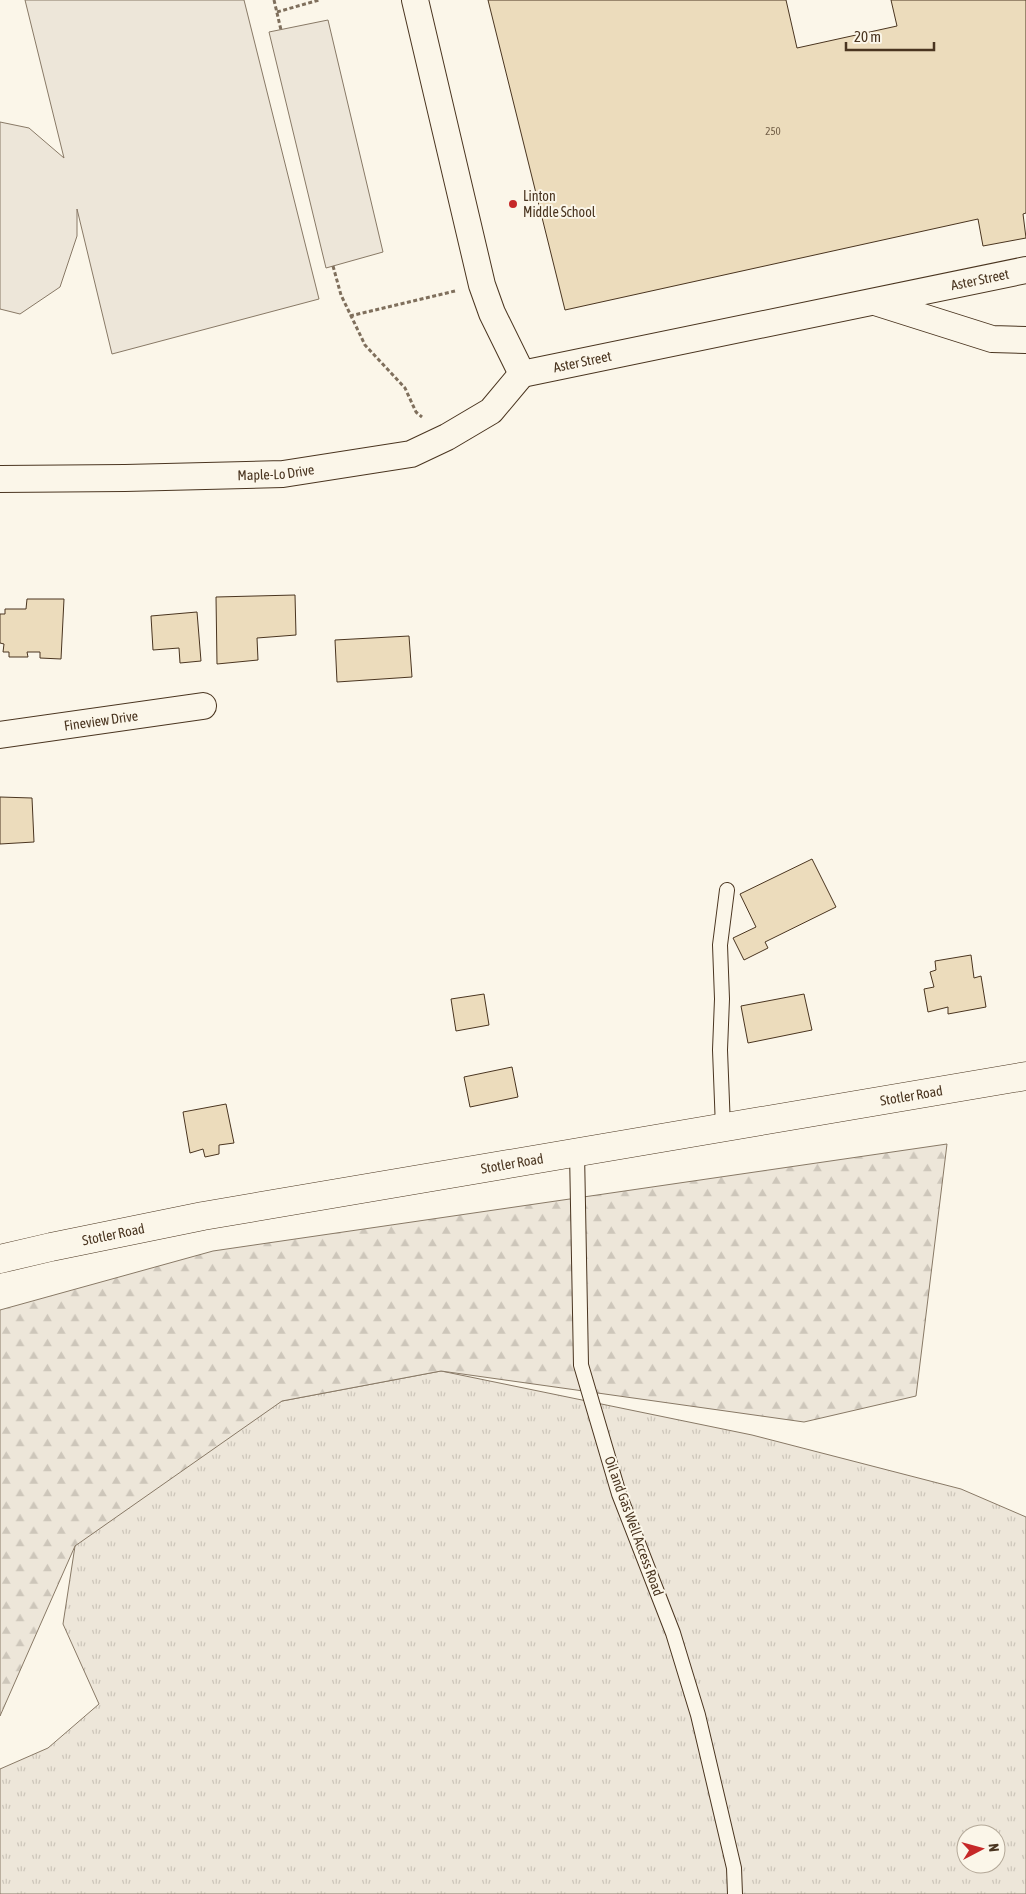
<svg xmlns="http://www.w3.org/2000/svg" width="1026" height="1894" font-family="'Asap Condensed',sans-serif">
  <defs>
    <pattern id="grass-tufts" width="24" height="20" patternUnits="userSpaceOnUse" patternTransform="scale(1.25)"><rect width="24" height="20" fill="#ede6d9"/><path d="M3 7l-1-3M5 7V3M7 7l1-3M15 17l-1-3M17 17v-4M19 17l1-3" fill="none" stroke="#cdc6ba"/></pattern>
    <pattern id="forest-firs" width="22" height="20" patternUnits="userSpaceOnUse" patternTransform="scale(1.25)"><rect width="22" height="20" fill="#ede6d9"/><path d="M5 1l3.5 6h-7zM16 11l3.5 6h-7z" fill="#cdc6ba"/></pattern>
  </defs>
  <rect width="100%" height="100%" fill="#fbf6e9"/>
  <path fill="url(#grass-tufts)" stroke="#887966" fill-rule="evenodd" d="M441 1371 752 1435 961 1489 1026 1517V1894H0V1769L48 1748 99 1704 63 1624 75 1546 122 1485 282 1401ZM966 1834H996V1864H966Z"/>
  <path fill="url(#forest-firs)" stroke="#887966" d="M947 1144 916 1396 804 1422 441 1371 282 1401 75 1546 0 1716V1310L213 1251Z"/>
  <path fill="#ede6d9" stroke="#887966" d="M25 0H244L319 299 112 354 77 209V236L60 287 20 314 0 309V122L29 128 64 158Z
    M328 20 383 252 326 268 269 32Z"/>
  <path fill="#ecdcbc" stroke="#4a3520" d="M488 0H786L797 48 897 26 891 0H1026V213L1023 214 1026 238 983 246 978 219 565 310Z
    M295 595 296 635 257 638 258 660 217 664 216 597Z
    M27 599H64L61 659 40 658V652H27L28 657H9V652H3L4 644 0 643V614H5V609H26Z
    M197 612 201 661 180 663 179 648 153 650 151 616Z
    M409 636 412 677 337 682 335 640Z
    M0 797 32 798 34 842 0 844Z
    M812 859 836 907 765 942 768 948 744 960 733 938 756 927 740 894Z
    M971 955 974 978 981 976 986 1007 948 1014V1007L928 1012 924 989 934 987 930 972 936 970 935 961Z
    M484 994 489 1025 456 1031 451 999Z
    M804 994 812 1030 748 1043 741 1006Z
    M512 1067 518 1097 470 1107 464 1077Z
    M226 1104 234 1143 219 1145V1154L205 1157 203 1149 190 1153 183 1112Z"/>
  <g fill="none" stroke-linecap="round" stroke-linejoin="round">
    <g stroke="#4a3520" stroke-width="16">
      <path id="service" d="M723 1128 720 1050 722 999 720 945 727 890
        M577 1152 581 1365 619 1494 673 1633 698 1715 734 1868 735 1894"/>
    </g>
    <g stroke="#4a3520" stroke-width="28">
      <g id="minor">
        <path id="s1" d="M415 0 482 285 492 313 522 374 1026 270"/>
        <path d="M875 302 992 339 1026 340"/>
        <path id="s2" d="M0 479 125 478 283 474 411 454 447 437 491 411 522 374"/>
        <path id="s3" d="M0 735 203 706"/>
      </g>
    </g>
    <g stroke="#4a3520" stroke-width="29">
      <g id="tertiary">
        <path id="s4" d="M0 1259 51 1247 203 1216 1026 1076"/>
      </g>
    </g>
    <path stroke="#7f6f5c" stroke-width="3" stroke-dasharray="4 2.5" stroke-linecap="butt" d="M274 0 281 30
      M277 12 319 0
      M333 266 341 295 365 345 405 388 416 412 422 417
      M350 316 455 291"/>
    <use href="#service" stroke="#fbf6e9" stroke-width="14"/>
    <use href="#minor" stroke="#fbf6e9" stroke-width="26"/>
    <use href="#tertiary" stroke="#fbf6e9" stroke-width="28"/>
  </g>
  <circle fill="#c62828" stroke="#fbf6e9" stroke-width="2" cx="513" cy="204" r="5"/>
  <g text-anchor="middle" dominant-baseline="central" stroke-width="4" stroke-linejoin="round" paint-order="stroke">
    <g font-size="11" fill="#725f47">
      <text x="773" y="131">250</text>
    </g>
    <g font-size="14" fill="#4a3520" stroke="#fbf6e9" text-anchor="start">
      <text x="523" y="196">Linton<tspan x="523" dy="16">Middle School</tspan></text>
    </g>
    <g font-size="14" fill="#4a3520" stroke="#fbf6e9">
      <text stroke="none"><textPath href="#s1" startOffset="858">Aster Street</textPath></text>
      <text stroke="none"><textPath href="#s1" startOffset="452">Aster Street</textPath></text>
      <text stroke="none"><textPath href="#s2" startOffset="276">Maple-Lo Drive</textPath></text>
      <text stroke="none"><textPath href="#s3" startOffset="102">Fineview Drive</textPath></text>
      <text stroke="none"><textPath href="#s4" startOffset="926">Stotler Road</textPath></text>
      <text stroke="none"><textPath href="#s4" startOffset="521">Stotler Road</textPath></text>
      <text stroke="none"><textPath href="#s4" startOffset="116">Stotler Road</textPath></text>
      <text transform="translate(634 1526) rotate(70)">Oil and Gas Well Access Road</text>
    </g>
  </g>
  <g transform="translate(981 1849) rotate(84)"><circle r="24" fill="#fbf6e9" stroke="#b4a999"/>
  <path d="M0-4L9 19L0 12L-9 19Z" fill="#c62828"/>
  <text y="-8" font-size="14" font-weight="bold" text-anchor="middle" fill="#4a3520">N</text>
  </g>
  <path d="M846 42v8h88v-8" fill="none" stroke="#4a3520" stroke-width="2.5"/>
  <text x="854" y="42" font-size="15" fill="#4a3520" stroke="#fbf6e9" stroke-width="4" paint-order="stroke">20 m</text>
</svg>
